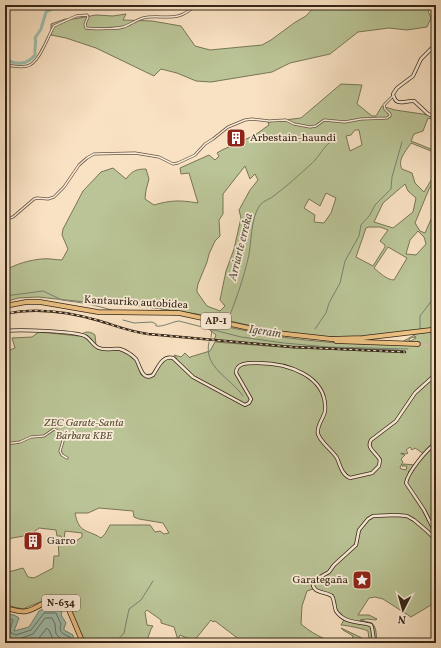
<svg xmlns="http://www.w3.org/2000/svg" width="441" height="648" font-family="Vollkorn,serif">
  <rect width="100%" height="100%" fill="#f9e2c3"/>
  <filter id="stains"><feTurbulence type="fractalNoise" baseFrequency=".005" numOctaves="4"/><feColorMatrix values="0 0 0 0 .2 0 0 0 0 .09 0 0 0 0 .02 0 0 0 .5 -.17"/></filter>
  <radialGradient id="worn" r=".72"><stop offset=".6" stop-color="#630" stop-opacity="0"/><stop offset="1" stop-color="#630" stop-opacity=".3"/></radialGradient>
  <path fill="#bac496" stroke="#787557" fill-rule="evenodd" d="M316 5H426L431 18 427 27 407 30 389 28 358 32 330 54 290 63 272 72 211 82 196 81 177 73 161 69 154 76 96 48 66 38 51 35V24L65 19H74L96 15 113 16 126 14 123 20 152 21 181 26 195 46 210 50 262 45 271 40 294 23 306 16Z
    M341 84 362 85 357 104 372 116H376L382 106 395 110 436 116V120L428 118 423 131 414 134 411 141 436 151V153L411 143C406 151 397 160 402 169L412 173 415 183 424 192 436 172V178L429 189 415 223 420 231 425 233 436 208V361L433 364 434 366 432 368 436 371V609L431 605 411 617 383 599 375 597 369 598 358 615H369L377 619 376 620 367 619 360 620 372 623C378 629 375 636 378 643H371L369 639 368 631C365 629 345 625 341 625L344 620C335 612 337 603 331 597 327 593 319 595 313 589L307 591 302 606 301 624C314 635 336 648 352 639L353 636 343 630 341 628 362 638 364 643H244L215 621 213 622 211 620 194 641 180 635 178 640 174 627 161 623V620L147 610 145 612 147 625 153 626 151 629 146 643H134L135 640 132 639 131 643H124L125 640H121L116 643H85L70 608 52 599 45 600 23 609 5 605V573L23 568 28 577 34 578 53 568 54 556H59L58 541 62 539 61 536H57L56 530 39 528 30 535 12 538 5 542V352L15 348 12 338 32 337 39 332 79 336C84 332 89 330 95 335L96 345 98 349C110 349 127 348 135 360 138 365 139 370 141 375L151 374 166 358 177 359 174 355 181 357 185 353 190 358V357L210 351 215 342 294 348 405 351 397 350 288 346 214 340 216 335 205 326V323H202V321C259 335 310 343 369 344 384 344 403 347 416 338L415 336 414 338 413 337 409 339 410 341 402 342 418 333 431 329 355 337H325L271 330 197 314 112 302H85L38 297 18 298 5 302V270C17 264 29 260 42 259 49 258 55 260 62 260L68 249 62 235 63 229 83 191 101 172 113 168 126 179C132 171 136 169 146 169L149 179 146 190 145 199 154 205C171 200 180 200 198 203L189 173 181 174 180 168 209 155 215 160 219 156 217 153 222 150 255 135 269 125 268 122 301 118ZM355 130H359L362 145 350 151 346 136 351 135ZM245 166 250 179 255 174 258 180 250 190 239 210 241 218 234 249 226 271 220 300 225 306 220 311 207 306 197 292V289L198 284 207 262 209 254 215 241 220 236 219 220 223 214V194ZM405 184 408 191 416 198 413 212 393 228 374 222 383 203ZM326 193 336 198 331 213 324 223 314 222 315 215 304 208 309 199 320 206ZM369 227H380L388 230 380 241 385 245V247L373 266 356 257 366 228ZM418 231 424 237 426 244 416 255 406 254 410 240ZM388 247 407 258 394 280C387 280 380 273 374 268ZM410 447 412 450 415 448 424 454 410 473 408 472 415 465 403 464 402 466H407L406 470 401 469 400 467 403 462 401 459 405 455 401 454V453L406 454 408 453 406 450ZM99 508 133 511 134 517 139 519 163 523 169 533 164 534 160 531 155 532 150 525H110L105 534 101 538C87 529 79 534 75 513H88ZM65 531 82 533V537L73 543H68L64 540Z"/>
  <path fill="#9fbfad" stroke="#758271" d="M43 609H57L62 612 61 615 66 623 64 628V630L73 635 74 643H5V614L14 615 19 618 14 631 29 627 39 611Z"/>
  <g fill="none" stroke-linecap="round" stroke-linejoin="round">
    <path stroke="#6a7262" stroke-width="1" d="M5 617 13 620 10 630 11 633 16 635 31 630 44 613H56L61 624C58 632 63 634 70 637L71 643
      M5 631 10 638 16 640 33 634 45 618H52L55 624 56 634 65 643
      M26 643 38 639 47 628C51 631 51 639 56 643"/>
    <path stroke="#758271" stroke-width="1" d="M5 296 43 291 62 300 89 304 112 310
      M123 320 134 323 152 322 156 324V326C164 327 171 322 179 321L241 337 284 343 328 347 408 349
      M228 320C236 300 243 280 248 259 252 243 250 219 260 205 264 200 271 199 275 195 287 186 299 175 310 165 320 157 323 145 335 139
      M315 329 326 313 329 303 340 283 345 261 359 236 361 225 370 215 375 205 391 189 392 177 402 142
      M420 329V316L436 295
      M211 337 212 330
      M209 342C203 368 231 378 243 396
      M115 643 124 633 129 609 141 600 153 581
      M361 643V642"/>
    <path stroke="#9fbfad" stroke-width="3" d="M5 58C15 66 27 65 35 55 34 48 37 43 35 38L41 29 46 12 56 7 66 5"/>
    <path stroke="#d2bca1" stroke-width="4" stroke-dasharray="4 2" stroke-linecap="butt" d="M418 344 436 346"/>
    <g stroke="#665543" stroke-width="3">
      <path id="street" d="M5 65C12 66 20 68 27 66 39 64 48 36 54 26L76 16 87 15 88 17 85 24 86 28C93 29 117 29 123 27 130 25 136 20 143 18 162 13 177 25 195 5
        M5 219 13 217 34 199 37 198 48 199 54 197 64 187 79 165 87 158 94 154 135 153 159 157 173 164 178 163 195 155 205 144 213 139 228 127 245 120 252 119 269 121 286 120 294 124 310 127 316 126 324 120 345 122 361 119 387 118 390 116V114L385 109 384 105 393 96
        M5 444 20 442 31 437 44 436 54 429 63 434V441L60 451 62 455 67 458"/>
    </g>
    <g stroke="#352618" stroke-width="4">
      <path id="secondary" d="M436 44 421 59 413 76 397 88 393 94C396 108 405 100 414 101L428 114 436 117
        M5 331C18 329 73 331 85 336 91 339 93 346 99 348 105 351 114 348 120 349 126 351 132 355 136 359 140 365 142 382 153 375 158 368 162 355 173 358L193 377 245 405 249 403 251 399 236 373C236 362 250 363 258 363 286 363 328 375 325 411 324 418 316 426 318 434 321 443 332 450 337 458 340 465 342 475 350 478L372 473 379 466 380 460C376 452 366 449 371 440L396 421 415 393 436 374
        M436 443C426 450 408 472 406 483L424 510 436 534
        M375 643C372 637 374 631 371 625 358 621 345 624 336 611 334 607 335 601 332 596 325 591 311 594 313 581L329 572 334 565 356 545 359 530 368 519 373 516 396 515 407 516 414 520 427 531 436 540"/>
    </g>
    <g stroke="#352618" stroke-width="5.5">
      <path id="highway" d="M5 306 26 302H40L98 312 179 313 268 332 331 339 363 338 431 330
        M336 341 418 344
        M5 608C12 609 20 613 27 611 42 608 54 588 69 610L83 643"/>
    </g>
    <use href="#street" stroke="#fbecd8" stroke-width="1.5"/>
    <use href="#secondary" stroke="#fbecd8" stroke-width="2.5"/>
    <use href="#highway" stroke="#ecc182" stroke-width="4"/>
    <g stroke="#352618" stroke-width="2.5">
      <path id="rail" d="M5 314C36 307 70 312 100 321 116 326 131 332 148 334L292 347 405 352"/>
    </g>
    <use href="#rail" stroke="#fbecd8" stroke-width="1" stroke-dasharray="3" stroke-linecap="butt"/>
  </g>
  <defs>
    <g id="building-square" transform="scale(1)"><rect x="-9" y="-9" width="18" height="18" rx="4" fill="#8f2418" stroke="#fbecd8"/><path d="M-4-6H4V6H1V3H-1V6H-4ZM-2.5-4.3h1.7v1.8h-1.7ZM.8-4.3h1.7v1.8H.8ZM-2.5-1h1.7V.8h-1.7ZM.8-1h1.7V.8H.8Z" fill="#fff"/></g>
    <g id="sight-square" transform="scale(1)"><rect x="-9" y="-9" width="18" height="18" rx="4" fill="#8f2418" stroke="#fbecd8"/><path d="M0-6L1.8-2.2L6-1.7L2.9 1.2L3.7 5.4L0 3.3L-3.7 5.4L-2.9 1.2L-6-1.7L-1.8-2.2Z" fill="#fff"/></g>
  </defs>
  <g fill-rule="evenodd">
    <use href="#building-square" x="236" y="138"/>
    <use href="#building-square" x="33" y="541"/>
    <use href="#sight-square" x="362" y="580"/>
  </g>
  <g text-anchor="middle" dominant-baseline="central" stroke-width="3.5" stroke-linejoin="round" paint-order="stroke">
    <g fill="#fbecd8" stroke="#706152" stroke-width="1">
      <rect x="201" y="313" width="30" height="16" rx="3"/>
      <rect x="42" y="595" width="38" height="16" rx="3"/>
    </g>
    <g font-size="10" font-weight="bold" fill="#352618">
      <text x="216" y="321">AP-1</text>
      <text x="61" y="603">N-634</text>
    </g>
    <g font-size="11" fill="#352618" stroke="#fbecd8" text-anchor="start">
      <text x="250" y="138">Arbestain-haundi</text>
      <text x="47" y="541">Garro</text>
      <text x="348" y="580" text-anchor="end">Garategaña</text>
    </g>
    <g font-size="11" fill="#352618" stroke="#fbecd8">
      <text transform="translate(136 303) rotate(3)">Kantauriko autobidea</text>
    </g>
    <g font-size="11" font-style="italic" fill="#564e38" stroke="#fbecd8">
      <text x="84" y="423">ZEC Garate-Santa<tspan x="84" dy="13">Bárbara KBE</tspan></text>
    </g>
    <g font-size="12" font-style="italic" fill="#555445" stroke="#fbecd8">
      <text transform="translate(241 247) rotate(-76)">Arriarte erreka</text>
      <text transform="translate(265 332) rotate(9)">Igerain</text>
    </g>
  </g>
  <rect width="441" height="648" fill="none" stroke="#f9e2c3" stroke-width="20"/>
  <rect x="6" y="6" width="429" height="636" fill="none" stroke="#352618" stroke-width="2"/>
  <rect x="10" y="10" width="421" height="628" fill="none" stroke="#352618"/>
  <g transform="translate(403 610) rotate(186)" stroke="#fbecd8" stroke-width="3" paint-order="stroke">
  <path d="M0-3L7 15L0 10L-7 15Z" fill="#352618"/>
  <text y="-6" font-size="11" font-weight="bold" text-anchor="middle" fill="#352618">N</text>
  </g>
  <rect width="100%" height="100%" filter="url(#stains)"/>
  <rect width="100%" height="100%" fill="url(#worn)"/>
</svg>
